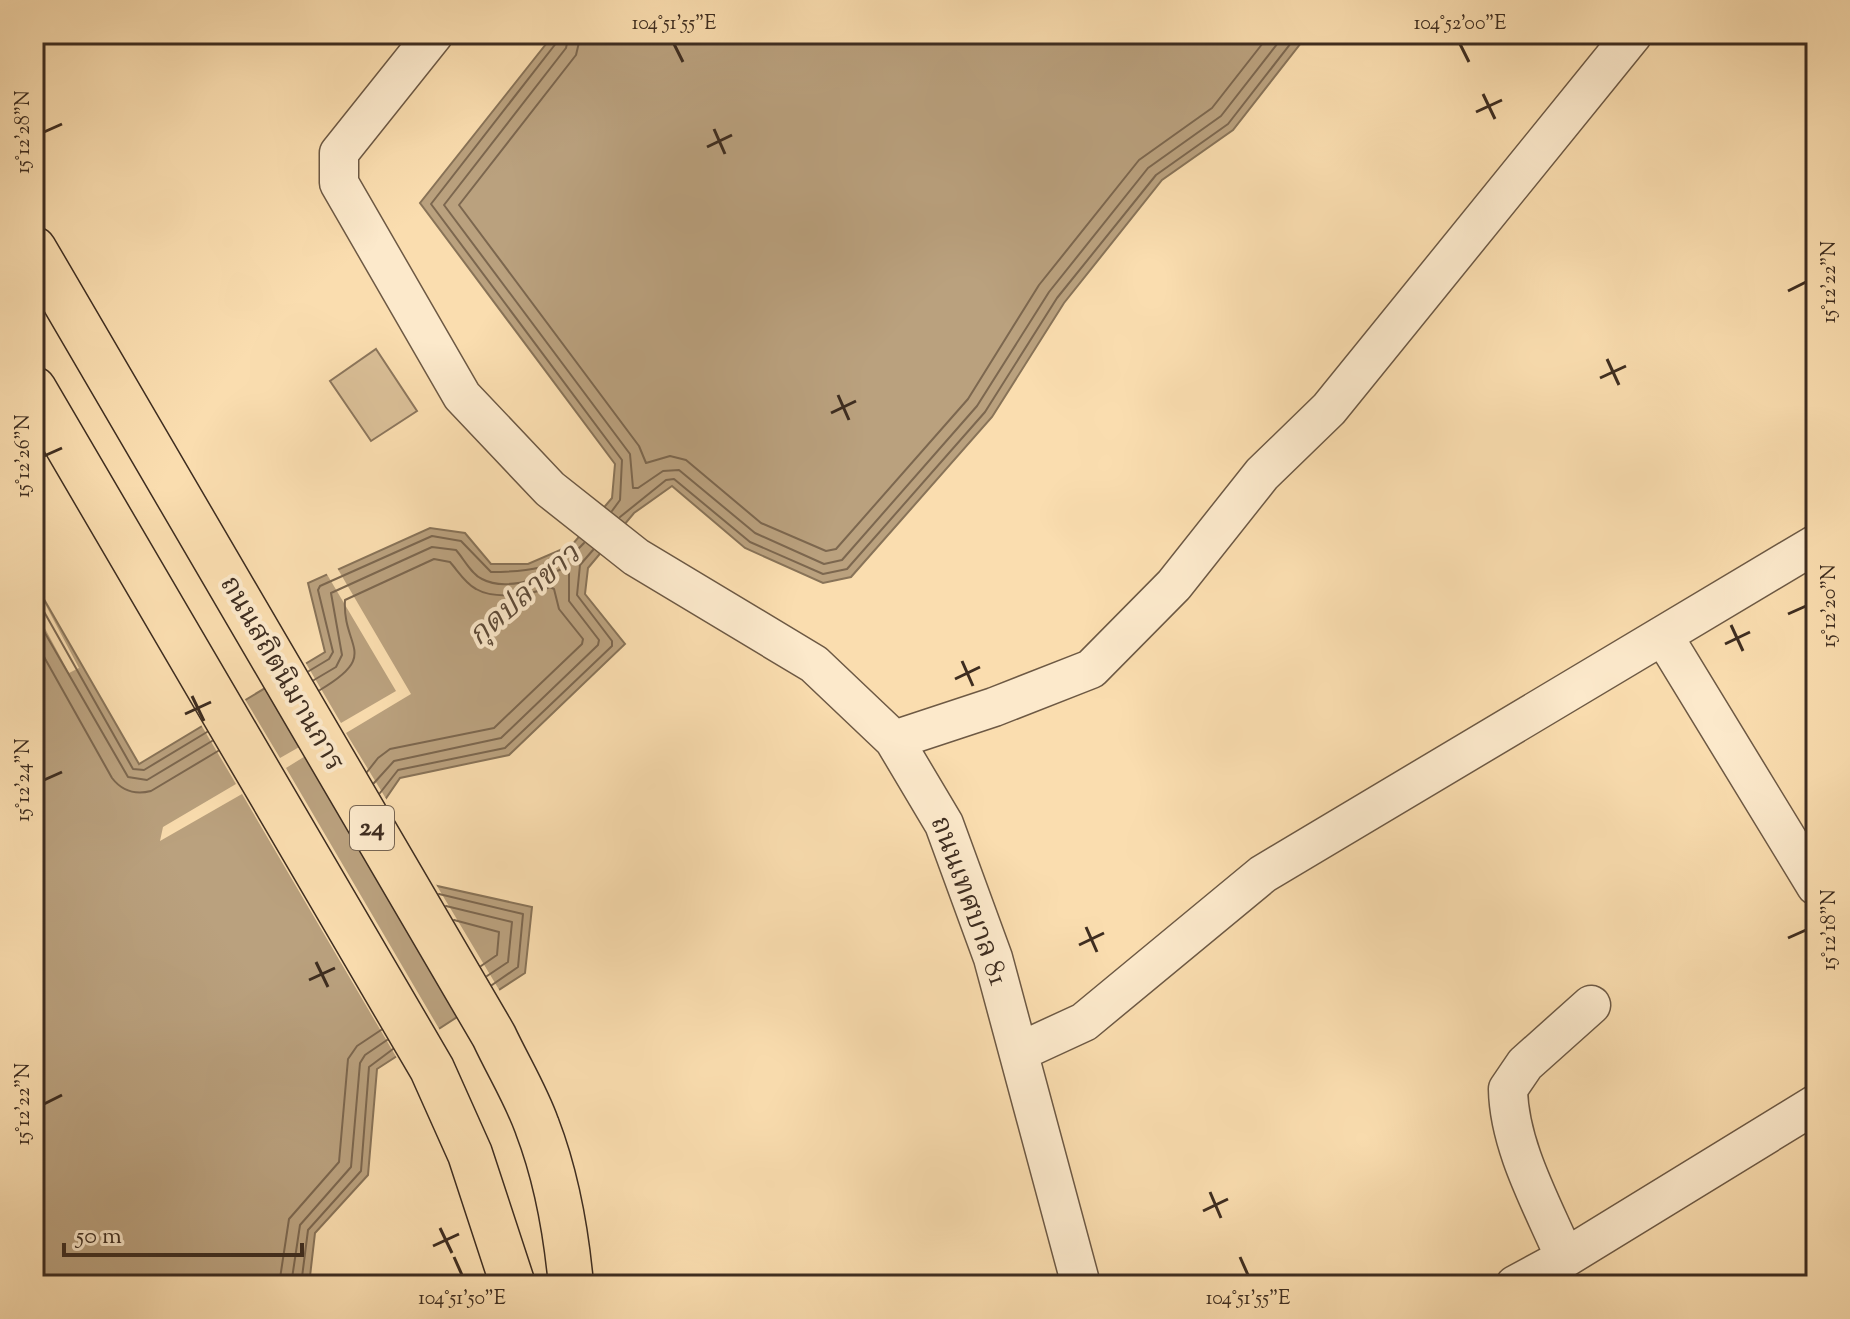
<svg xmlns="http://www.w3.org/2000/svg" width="1850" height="1319" font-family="'Sorts Mill Goudy','Noto Serif Thai',serif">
  <rect width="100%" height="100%" fill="#faddaf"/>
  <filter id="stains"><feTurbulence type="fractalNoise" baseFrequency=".0025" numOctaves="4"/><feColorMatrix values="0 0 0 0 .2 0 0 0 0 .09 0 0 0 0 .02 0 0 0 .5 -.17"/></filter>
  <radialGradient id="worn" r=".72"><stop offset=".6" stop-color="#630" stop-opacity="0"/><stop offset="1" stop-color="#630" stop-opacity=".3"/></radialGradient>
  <path fill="#dabf97" stroke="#8c765c" stroke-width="2" d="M376 349 417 411 371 441 330 381Z"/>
  <path fill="#baa17e" stroke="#887358" stroke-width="2" d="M554 34H1308L1233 130 1162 180 1064 303 992 417 851 577 823 583 745 548 672 486 634 513 588 568 585 594 625 644 509 755 400 778 378 810 424 883 532 907 525 973 377 1069 368 1175 315 1233 309 1285H34V582L139 764 325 652 308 583 430 528 465 533 491 564H528L572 545 612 498 615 464 420 203Z"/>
  <path fill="#faddaf" d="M336 566 411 694 346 733 388 802 383 810 427 879 434 881 501 993 462 1019 307 755 286 768 441 1032 398 1060 242 794 160 841 163 827 236 784 200 723 243 696 280 758 301 746 265 683 304 660 341 723 396 691 325 571Z
    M34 583 79 668 69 673 34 608Z"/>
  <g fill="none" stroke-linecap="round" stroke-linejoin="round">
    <path stroke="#7c674f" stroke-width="2" d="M559 34 557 42 431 204 622 460 620 500 612 511
      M569 34 566 48 444 205 630 454 633 488H638L663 471 679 470 755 533 824 564 842 560 977 406 1049 292 1148 168 1221 116 1285 34
      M581 34 576 55 459 205 639 446 646 463 670 456 686 460 761 523 826 551 836 549 968 399 1039 285 1139 160 1212 108 1270 34
      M620 517 666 480 674 479 750 542 823 574 847 569 985 412 1057 298 1156 175 1228 124 1298 34
      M34 594 133 769 144 770 207 732
      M34 614 128 777 147 780 212 741
      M34 639 112 778C122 791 135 795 151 791L218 751
      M309 671 329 659 333 652 318 590 320 586 432 536 461 541 491 572C523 572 561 569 584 543
      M314 680 336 667 342 655 331 593 432 547 456 550C464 559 471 574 482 579 506 592 542 578 564 568L569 570V601L599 640 598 645 501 738 394 761 374 783
      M320 690C381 654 342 648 345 600L434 559 450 562C458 571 465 583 476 589 495 600 531 595 550 587L554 589 559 609 583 639 582 644 494 728 390 749 378 758 367 772
      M380 793 398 770 505 748 612 646V641L577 595 580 565 593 550
      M439 894 523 914 518 967 492 985
      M446 906 512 922 508 962 487 976
      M454 920 499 932 497 955 481 966
      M279 1285 289 1219 339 1162 348 1059 357 1046 381 1030
      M291 1285 300 1225 351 1167 360 1063 365 1055 387 1040
      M301 1285 308 1230 361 1171 369 1067 393 1049"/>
    <g stroke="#6d5944" stroke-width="41">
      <path id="minor" d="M434 34 339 153V183L462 396 550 489 636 557 814 664 894 740 944 824 993 958 1081 1285
        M1664 637 1816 886
        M894 740 994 707 1091 669 1174 585 1262 474 1329 409 1633 34
        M1019 1052 1084 1022 1263 874 1816 544
        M1565 1258C1543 1206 1509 1147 1508 1089L1525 1064 1591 1005
        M1515 1285 1565 1258 1816 1104"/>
    </g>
    <g stroke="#3e2d20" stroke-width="47">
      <path id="major" d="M34 249 494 1036C508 1066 526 1095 537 1126 557 1178 566 1230 571 1285
        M34 389 432 1069 470 1154 513 1285"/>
    </g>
    <use href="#minor" stroke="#fce9cb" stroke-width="38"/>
    <use href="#major" stroke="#faddaf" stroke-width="44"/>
  </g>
  <path fill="none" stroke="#3e2d20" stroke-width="3" d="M674 44 683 62M1460 44 1469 62M1483 94 1495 119M1476 112 1502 100M714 129 725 154M44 132 62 124M707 147 732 135M1788 291 1806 282M1607 359 1619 385M1600 378 1626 366M838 395 849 420M831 413 856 401M44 456 62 448M1788 614 1806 606M1731 625 1743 651M1725 644 1750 632M962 661 973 686M955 679 980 667M192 696 204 721M185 714 211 702M44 780 62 772M1086 927 1097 952M1788 938 1806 930M1079 945 1104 933M316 962 328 987M309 980 335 968M44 1104 62 1095M1210 1192 1221 1218M1203 1211 1228 1199M440 1228 452 1253M433 1246 459 1234M454 1257 462 1275M1240 1257 1248 1275"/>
  <g text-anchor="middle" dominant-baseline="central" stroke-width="8" stroke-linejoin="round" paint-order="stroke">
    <rect fill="#fce9cb" stroke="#776553" stroke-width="2" x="350" y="806" width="44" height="44" rx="6"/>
    <g font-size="26" font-weight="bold" fill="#3e2d20">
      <text x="372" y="828">24</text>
    </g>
    <g font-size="28" fill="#3e2d20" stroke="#fce9cb">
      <text transform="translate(281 674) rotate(60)">ถนนสถิตนิมานการ</text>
      <text transform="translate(968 901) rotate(70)">ถนนเทศบาล 81</text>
    </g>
    <g font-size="30" font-style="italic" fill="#5d4a38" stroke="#fce9cb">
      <text transform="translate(525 596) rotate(-41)">กุดปลาขาว</text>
    </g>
  </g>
  <rect width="1850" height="1319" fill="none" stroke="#faddaf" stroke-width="88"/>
  <path d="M64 1243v12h238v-12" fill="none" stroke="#3e2d20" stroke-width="4"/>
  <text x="76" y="1243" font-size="24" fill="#3e2d20" stroke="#fce9cb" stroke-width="6" paint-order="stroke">50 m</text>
  <rect x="44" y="44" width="1762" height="1231" fill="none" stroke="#3e2d20" stroke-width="3"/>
  <g font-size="20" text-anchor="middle" fill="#3e2d20">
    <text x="674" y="29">104°51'55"E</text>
    <text x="1460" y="29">104°52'00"E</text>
    <text transform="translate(22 132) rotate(-90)" y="7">15°12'28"N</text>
    <text transform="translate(1828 282) rotate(-90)" y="7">15°12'22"N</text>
    <text transform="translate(22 456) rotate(-90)" y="7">15°12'26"N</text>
    <text transform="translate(1828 606) rotate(-90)" y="7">15°12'20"N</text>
    <text transform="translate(22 780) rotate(-90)" y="7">15°12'24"N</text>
    <text transform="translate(1828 930) rotate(-90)" y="7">15°12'18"N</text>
    <text transform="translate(22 1104) rotate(-90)" y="7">15°12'22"N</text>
    <text x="462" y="1304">104°51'50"E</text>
    <text x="1248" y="1304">104°51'55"E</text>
  </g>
  <rect width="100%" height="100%" filter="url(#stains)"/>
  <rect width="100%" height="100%" fill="url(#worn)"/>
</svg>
